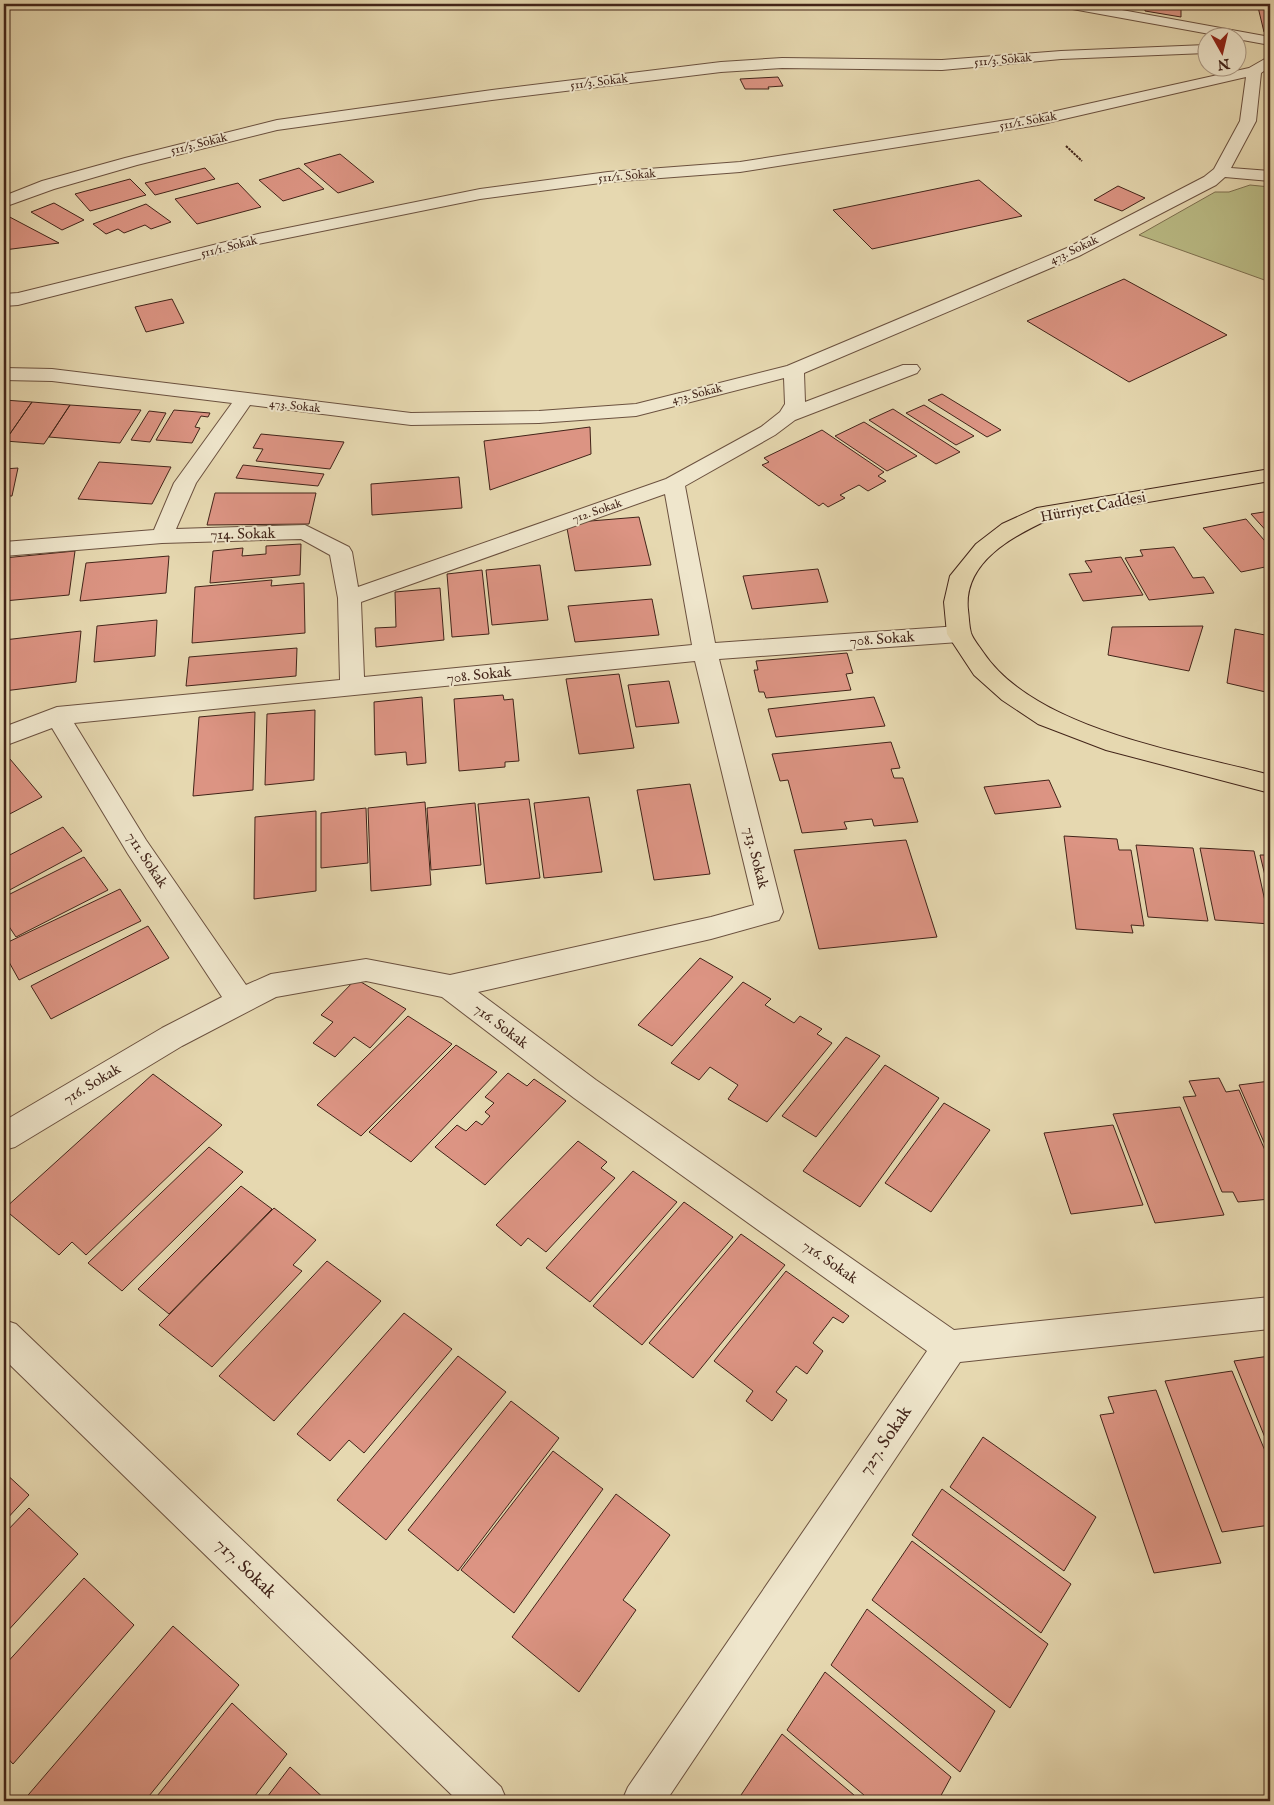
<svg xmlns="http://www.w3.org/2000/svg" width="1274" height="1805" font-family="'IM FELL English',serif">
  <rect width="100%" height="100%" fill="#e6d8b0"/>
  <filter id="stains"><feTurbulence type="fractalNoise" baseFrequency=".004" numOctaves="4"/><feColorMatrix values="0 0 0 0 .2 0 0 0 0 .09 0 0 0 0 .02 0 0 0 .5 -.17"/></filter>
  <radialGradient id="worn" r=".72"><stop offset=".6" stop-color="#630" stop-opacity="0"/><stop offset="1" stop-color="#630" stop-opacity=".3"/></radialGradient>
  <path fill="#bbbd87" stroke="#7e7050" d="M1250 185 1270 187V282L1139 235 1215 192H1229Z"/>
  <path fill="#dc9483" stroke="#422419" d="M1145 4H1181V17L1145 11Z
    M1258 7H1270V32H1264Z
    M778 77 783 86 768 87 769 89H745L740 79Z
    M340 154 374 182 338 193 304 164Z
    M205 168 215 179 155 195 145 183Z
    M299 168 324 189 283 201 259 180Z
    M130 179 146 195 90 211 75 194Z
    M979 180 1022 216 872 249 833 210Z
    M238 183 261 207 197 224 175 199Z
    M1118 186 1145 198 1122 211 1094 200Z
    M54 203 84 220 62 230 31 212Z
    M146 204 171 222 151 229 145 225 124 233 118 229 106 234 93 224Z
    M4 214 59 243 4 250Z
    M1124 279 1227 335 1129 382 1027 321Z
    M172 299 184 323 146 332 135 307Z
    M942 394 1001 430 987 437 928 400Z
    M4 400 32 402 7 438H4Z
    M32 402 70 405 44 444 5 441Z
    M70 405 141 410 120 443 49 437Z
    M924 405 974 436 956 445 906 413Z
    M893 409 960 452 936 464 869 420Z
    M174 410 210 413 208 417 201 416 195 427 200 428 192 443 156 440Z
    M149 411 166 413 150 442 131 440Z
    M864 422 917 456 887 471 835 436Z
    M590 427 591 454 490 490 484 441Z
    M822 430 884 472 878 476 886 481 868 491 859 485 840 495 845 498 828 507 823 503 819 506 762 465 769 462 764 458Z
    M261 434 344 442 330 469 256 461 263 449 253 448Z
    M99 462 171 467 152 504 78 499Z
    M243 465 324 474 318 486 236 478Z
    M18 468 12 496H4V469Z
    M459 477 462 508 372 515 371 484Z
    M215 493H316L309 524 207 525Z
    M1270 511V535L1251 514Z
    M639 517 651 565 575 571 566 523Z
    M1246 519 1270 547V566L1241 572 1203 528Z
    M301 544 300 575 210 583 213 551 243 548 242 556 266 554V546Z
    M1174 547 1193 578 1204 577 1214 593 1149 600 1125 558 1143 556 1140 550Z
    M75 551 69 595 4 601V558Z
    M169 556 166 593 80 601 86 563Z
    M1121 557 1143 595 1083 601 1069 574 1092 572 1085 561Z
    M540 565 548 620 492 625 486 570Z
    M818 569 828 602 752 609 743 576Z
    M482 570 489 634 452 637 447 574Z
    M272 580 271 586 304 583 305 633 192 643 195 587Z
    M440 588 444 640 376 647 375 628 396 627 395 592Z
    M652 599 659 635 575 642 568 606Z
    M157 620 155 656 94 662 97 626Z
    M1203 626 1189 671 1108 655 1112 627Z
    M1235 629 1270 636V693L1227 683Z
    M81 631 76 682 4 691V640Z
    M297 648 296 676 186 686 189 657Z
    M847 653 853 673 846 674 851 690 766 698 764 692H759L754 670H758L756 661Z
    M619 674 634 748 579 754 566 679Z
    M669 681 679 723 636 727 628 685Z
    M503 695 504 700 513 699 519 761 505 762V767L459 771 454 699Z
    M422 697 426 763 407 765 406 752 375 755 374 702Z
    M874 697 885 726 776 737 768 709Z
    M315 710 314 780 265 785 267 714Z
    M255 712 253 790 193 796 199 717Z
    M891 742 900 768 891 769 894 778H903L918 822 874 826 872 819 844 822 847 829 802 833 788 780 780 781 772 754Z
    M10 759 42 797 4 817V762Z
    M1049 780 1061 807 995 814 984 787Z
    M690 784 710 874 654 880 637 790Z
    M589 797 602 872 544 878 534 803Z
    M529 799 540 878 486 884 478 804Z
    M425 802 431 885 371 891 368 808Z
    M475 803 481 865 431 870 427 808Z
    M366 808 368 863 321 868V813Z
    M316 811V891L254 899 255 817Z
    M63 827 82 851 4 893V858Z
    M1064 836 1117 839 1119 850H1131L1144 926 1131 925 1133 933 1076 929Z
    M906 840 937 937 819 949 794 850Z
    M1136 845 1193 848 1208 921 1148 917Z
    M1200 848 1254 851 1270 924 1215 920Z
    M1260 855H1270V896Z
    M84 857 108 890 16 937 4 919V897Z
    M120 889 141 921 19 980 4 953V944Z
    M148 926 169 958 51 1019 31 986Z
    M700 958 733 977 672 1046 638 1025Z
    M356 979 406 1009 370 1048 354 1037 335 1057 313 1043 333 1022 321 1015Z
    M743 982 771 999 765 1005 794 1023 800 1016 822 1029 817 1034 832 1043 767 1122 728 1099 738 1085 710 1067 699 1080 671 1063Z
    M408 1016 452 1044 361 1136 317 1105Z
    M846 1037 880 1056 816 1137 782 1116Z
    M456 1045 497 1072 411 1162 369 1132Z
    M885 1065 939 1098 860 1207 803 1171Z
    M508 1073 527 1086 534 1079 566 1101 485 1185 435 1147 457 1125 466 1131 476 1121 482 1125 490 1116 485 1112 494 1103 485 1097Z
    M153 1074 222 1125 86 1255 72 1242 59 1255 4 1209Z
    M1219 1078 1226 1092 1239 1090 1270 1162V1199L1238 1202 1233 1192H1222L1183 1097 1196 1096 1189 1081Z
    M1270 1081V1156L1239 1085Z
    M944 1103 990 1130 931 1212 885 1183Z
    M1180 1107 1224 1215 1155 1223 1113 1114Z
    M1113 1125 1143 1205 1071 1214 1044 1133Z
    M578 1141 607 1162 601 1168 615 1178 546 1252 528 1238 521 1246 496 1225Z
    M209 1147 243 1172 122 1291 88 1263Z
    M633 1171 677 1202 590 1302 546 1268Z
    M241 1186 272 1209 169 1314 138 1289Z
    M684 1202 733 1237 642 1345 593 1306Z
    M274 1208 316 1240 293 1265 302 1271 212 1367 159 1325Z
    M741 1234 785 1265 693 1378 649 1343Z
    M327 1261 381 1301 274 1421 219 1376Z
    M786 1271 849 1316 843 1323 833 1317 813 1343 823 1351 807 1374 796 1366 776 1392 787 1400 772 1421 746 1401 753 1391 714 1361Z
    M404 1313 452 1349 364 1453 349 1440 330 1461 297 1434Z
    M458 1356 506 1392 386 1540 337 1500Z
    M1270 1356V1450L1234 1361Z
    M1232 1371 1270 1463V1525L1222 1532 1165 1381Z
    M1156 1390 1221 1563 1154 1573 1100 1415 1114 1413 1108 1397Z
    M511 1401 559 1438 458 1571 408 1530Z
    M983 1437 1096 1517 1064 1571 950 1487Z
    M553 1451 603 1489 514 1613 461 1570Z
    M4 1472 29 1495 4 1522Z
    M942 1489 1071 1584 1041 1633 912 1535Z
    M616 1494 670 1535 623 1600 636 1610 579 1692 512 1637Z
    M29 1508 78 1554 4 1635V1534Z
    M912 1541 1048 1644 1010 1708 872 1600Z
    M84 1578 134 1625 13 1764 4 1754V1666Z
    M867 1609 995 1711 960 1772 831 1665Z
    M173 1626 239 1685 145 1801H23Z
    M825 1672 951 1777 938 1801H871L787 1730Z
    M232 1703 287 1754 251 1801H153Z
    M782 1734 861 1801H737Z
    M290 1767 327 1801H264Z"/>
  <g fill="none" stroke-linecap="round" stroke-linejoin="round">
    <g stroke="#6b513f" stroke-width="2">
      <path id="minor" d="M1060 4H1089L1270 37V45L1067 8Z
        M1206 45V53L1061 59 942 70 782 68 721 72 492 100 277 130 137 165 54 189 4 207V196L42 181 125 158 277 120 492 90 721 62 782 58 942 60 1061 51Z
        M1270 56V67L1261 73 1256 121 1231 168 1270 171V181L1225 177 1216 185 1079 256 804 373 805 402 903 365H917L920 369 917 373 795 420 775 435 685 486 715 643 959 626 967 628 971 634 967 640 959 642 719 659 783 912 779 920 711 939 478 992 596 1080 954 1330 1270 1297V1329L960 1362 666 1801H622L628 1787 927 1351 574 1098 442 997 366 981 276 997 182 1046 15 1147 4 1150V1121L162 1028 222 997 128 854 52 728 4 746V727L57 707 340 680 338 598 330 555 301 539 162 543 4 556V542L154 530 174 483 232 403 52 381 4 380V368L52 369 411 413 539 411 636 404 787 366 1067 248 1204 177 1214 169 1240 121 1246 77 1038 125 740 172 608 182 480 199 258 244 18 305 4 306V294L18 293 258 234 480 189 608 172 740 162 1038 115 1249 68ZM784 378 785 404 780 412 761 427 666 479 358 587 352 552 349 547 305 525 176 529 196 483 250 405 411 425 539 423 636 416ZM665 494 692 645 364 677 361 602ZM695 661 754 905 711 917 450 975 366 959 271 974 246 985 146 840 74 723Z
        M4 1320 16 1324 501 1787 507 1801H458L4 1359Z"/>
    </g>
    <g stroke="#422419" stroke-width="2">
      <path id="major" d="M1270 469V481L1050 519C1013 536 963 562 968 610 969 617 969 626 971 633 973 639 979 646 983 652 1035 730 1184 752 1270 775V793L1106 750 1038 724 1002 700 974 675 947 634 944 602 950 576 976 544 1002 524 1037 508Z"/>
    </g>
    <path stroke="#422419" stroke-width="2" stroke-dasharray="2.5 1" stroke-linecap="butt" d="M1066 146 1082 161"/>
    <use href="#minor" fill="#efe6cc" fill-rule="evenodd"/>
    <use href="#major" fill="#e6d8b0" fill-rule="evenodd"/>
  </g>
  <g text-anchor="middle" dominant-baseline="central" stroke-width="4" stroke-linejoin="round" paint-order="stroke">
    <g font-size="12" fill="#422419" stroke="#efe6cc">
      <text transform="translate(1003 60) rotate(-5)">511/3. Sokak</text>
      <text transform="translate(599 82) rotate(-7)">511/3. Sokak</text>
      <text transform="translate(1028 121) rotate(-10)">511/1. Sokak</text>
      <text transform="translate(199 144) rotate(-14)">511/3. Sokak</text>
      <text transform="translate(627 176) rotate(-5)">511/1. Sokak</text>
      <text transform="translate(229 247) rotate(-14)">511/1. Sokak</text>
      <text transform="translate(1074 250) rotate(-25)">473. Sokak</text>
      <text transform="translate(697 394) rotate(-14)">473. Sokak</text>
      <text transform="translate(295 406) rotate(6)">473. Sokak</text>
      <text transform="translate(597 511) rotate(-19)">712. Sokak</text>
    </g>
    <g font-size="15" fill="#422419" stroke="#efe6cc">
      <text transform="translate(1093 507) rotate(-11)">Hürriyet Caddesi</text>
      <text transform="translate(243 534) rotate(-1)">714. Sokak</text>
      <text transform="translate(882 639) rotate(-4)">708. Sokak</text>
      <text transform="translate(479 675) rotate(-6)">708. Sokak</text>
      <text transform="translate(756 858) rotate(76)">713. Sokak</text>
      <text transform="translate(147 860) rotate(57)">711. Sokak</text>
      <text transform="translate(501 1026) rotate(37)">716. Sokak</text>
      <text transform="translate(92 1084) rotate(-31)">716. Sokak</text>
      <text transform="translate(830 1262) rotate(35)">716. Sokak</text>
    </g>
    <g font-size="18" fill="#422419" stroke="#efe6cc">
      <text transform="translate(886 1441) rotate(-56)">727. Sokak</text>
      <text transform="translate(245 1569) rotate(44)">717. Sokak</text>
    </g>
  </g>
  <rect width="1274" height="1805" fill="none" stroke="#e6d8b0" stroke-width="20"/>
  <rect x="5" y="5" width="1264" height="1795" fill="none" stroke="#422419" stroke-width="2.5"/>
  <rect x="10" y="10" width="1254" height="1785" fill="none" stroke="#422419"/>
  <g transform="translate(1222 52) rotate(172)"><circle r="24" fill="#efe6cc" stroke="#aa9884"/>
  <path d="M0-4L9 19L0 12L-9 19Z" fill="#8f2418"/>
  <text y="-8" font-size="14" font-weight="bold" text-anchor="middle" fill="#422419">N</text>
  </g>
  <rect width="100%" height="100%" filter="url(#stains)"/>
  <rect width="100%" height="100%" fill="url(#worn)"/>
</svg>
